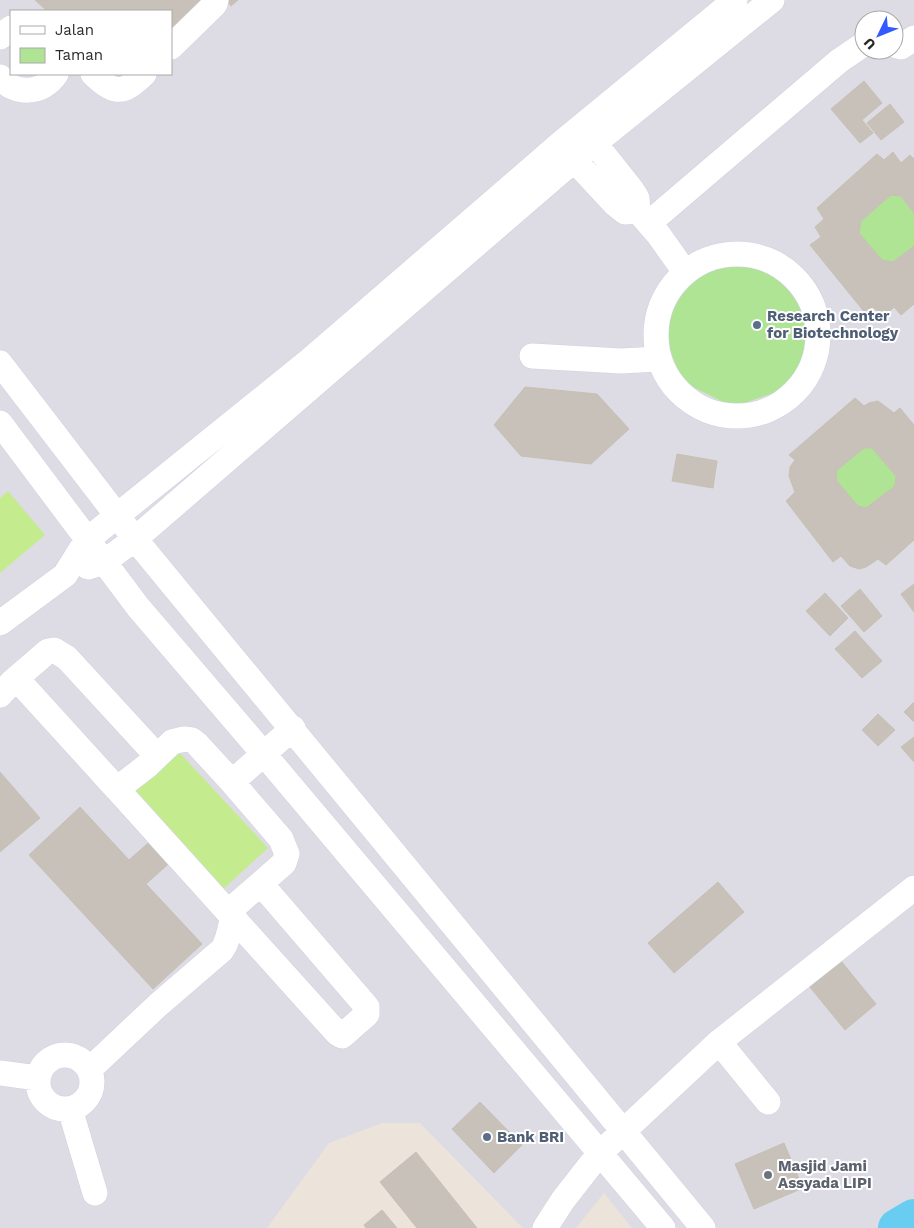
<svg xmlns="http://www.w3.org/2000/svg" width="914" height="1228" font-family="'Work Sans',sans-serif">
  <rect width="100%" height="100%" fill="#ece4da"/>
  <path fill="#dddbe3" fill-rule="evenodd" d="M0 0H914V1228H632L604 1193 576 1228H523L420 1123H382L329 1143 267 1228H0ZM11 11H171V74H11ZM864 20H894V50H864Z"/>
  <path fill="#afe494" d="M891 195 901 196 914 213V246L893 262 882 260 859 233 861 221Z
    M741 256 793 281 813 336 788 388 733 407 681 381 662 327 686 275Z
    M864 448H872L896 476 895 486 866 508 858 506 836 480 837 470Z"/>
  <path fill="#c4ec8f" d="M8 491 45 535 0 573V498Z
    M178 751 268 848 219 893 130 794Z"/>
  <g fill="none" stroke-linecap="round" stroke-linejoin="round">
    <path stroke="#69cdf2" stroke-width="38" d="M897 1228 914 1218"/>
  </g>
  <path fill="#c7c1b9" stroke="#c7c0b3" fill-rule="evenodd" d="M35 0H205L171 36V11H47Z
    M225 0H238L231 6Z
    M864 81 882 103 862 120 873 133 860 143 831 109Z
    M890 104 904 122 881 140 867 123Z
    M893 152 901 163 910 155 914 159V213L901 196 891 195 861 221 859 233 882 260 893 262 914 246V304L901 315 894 307 885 316 872 307 866 314 810 245 821 237 815 227 824 219 817 208 877 154 884 160Z
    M525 387 597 394 629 429 591 464 521 456 494 425Z
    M855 398 864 406 869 403 878 401 894 413 900 408 914 425V540L886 565 878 559 866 567 859 569 850 566 841 556 833 562 786 501 795 492 789 476 790 467 795 460 789 455ZM864 448H872L896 476 895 486 866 508 858 506 836 480 837 470Z
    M677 454 717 461 713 488 672 481Z
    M914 584V612L901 594Z
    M860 589 882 616 864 632 841 606Z
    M825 593 848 618 830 636 806 611Z
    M855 631 882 661 862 678 835 649Z
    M914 702V722L904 712Z
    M878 714 895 730 878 746 862 730Z
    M914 737V762L901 747Z
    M0 772 40 818 0 852Z
    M80 807 129 860 155 837 175 858 146 884 202 944 153 989 29 855Z
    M718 882 744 912 674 973 648 943Z
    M841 961 876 1004 845 1030 809 986Z
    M480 1102 522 1145 494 1173 452 1129Z
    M784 1143 803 1188 754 1209 735 1164Z
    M416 1152 477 1228H417L380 1182Z
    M382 1210 397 1228H366L364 1225Z"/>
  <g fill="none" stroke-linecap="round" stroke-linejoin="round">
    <g stroke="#cfd3e2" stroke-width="26">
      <path id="minor" d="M0 37 11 28
        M894 45 901 47 914 38
        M171 47 215 4 216 0
        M93 74C115 95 123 94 144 74
        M0 77C15 96 43 94 56 74
        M585 131 632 190 637 198 638 211 658 234 685 272
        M563 148 615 204 625 212 638 211
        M649 223 839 61 864 44
        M656 335a81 81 0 1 1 162 0a81 81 0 1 1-162 0Z
        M532 356 621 361 659 359
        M0 363 135 539 703 1228
        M0 423 138 607 263 753 663 1228
        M88 567 104 562 135 539 574 160 772 0
        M0 623 65 575 87 540 310 360 560 144 735 0
        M12 682 48 651 54 650 67 658 157 756
        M0 695 12 682 20 684 26 689 117 789 148 765 172 742 184 739 192 740 197 744 232 782 293 728
        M117 789 337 1033 342 1036 367 1014V1007L261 884
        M719 1042 768 1102
        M38 1082a27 27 0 1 1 54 0a27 27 0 1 1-54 0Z
        M90 1069 158 1005 222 950C231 937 230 920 236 905L284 863 287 854 281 839 232 782
        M0 1073 37 1078
        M70 1109 95 1193
        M545 1228 563 1200 599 1154 719 1042 914 888"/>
    </g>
    <use href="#minor" stroke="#fff" stroke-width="25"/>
  </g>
  <g fill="#5c6f8a" stroke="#fff" stroke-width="2">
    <circle cx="757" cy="325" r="5"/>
    <circle cx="487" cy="1137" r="5"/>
  </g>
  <circle fill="#6b7280" stroke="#fff" stroke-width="2" cx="768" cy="1175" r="5"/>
  <g text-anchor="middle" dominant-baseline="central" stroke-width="4" stroke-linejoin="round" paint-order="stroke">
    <g font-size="15" font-weight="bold" fill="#4e5e75" stroke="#fff" text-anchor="start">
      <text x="767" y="316">Research Center<tspan x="767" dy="17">for Biotechnology</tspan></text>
      <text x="497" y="1137">Bank BRI</text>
    </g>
    <g font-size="15" font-weight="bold" fill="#5b616d" stroke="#fff" text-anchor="start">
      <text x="778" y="1166">Masjid Jami<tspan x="778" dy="17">Assyada LIPI</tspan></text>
    </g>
  </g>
  <rect x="10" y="10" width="162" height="65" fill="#ffffff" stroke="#a9a9a9"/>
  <rect x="20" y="26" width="25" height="8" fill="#ffffff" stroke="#a9a9a9"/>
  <text x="55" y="35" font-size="15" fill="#292929">Jalan</text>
  <rect x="20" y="48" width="25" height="15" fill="#afe494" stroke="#a9a9a9"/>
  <text x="55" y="60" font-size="15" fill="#292929">Taman</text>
  <g transform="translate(879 35) rotate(227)"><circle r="24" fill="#ffffff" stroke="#a9a9a9"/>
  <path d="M0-4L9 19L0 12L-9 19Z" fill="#3459ff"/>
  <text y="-8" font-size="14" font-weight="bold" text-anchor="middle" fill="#292929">U</text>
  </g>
</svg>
